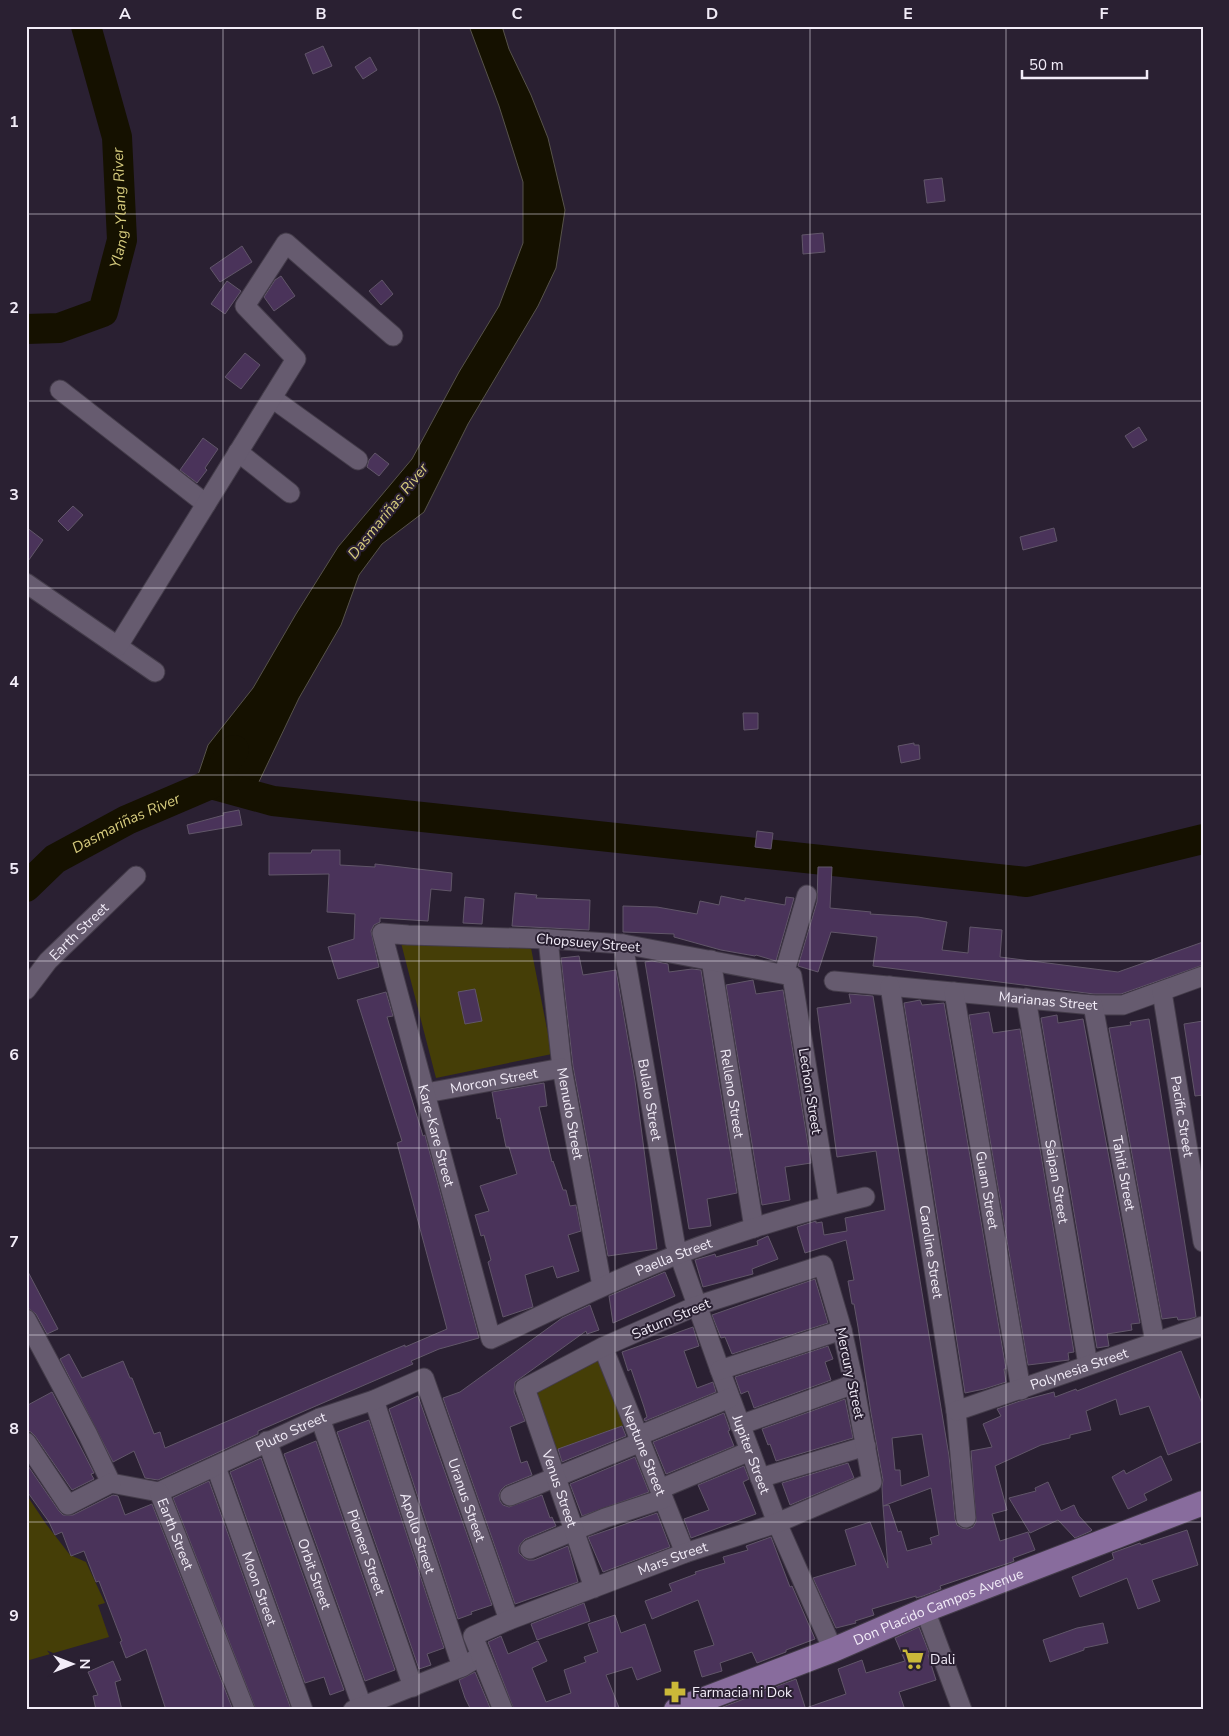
<svg xmlns="http://www.w3.org/2000/svg" width="1229" height="1736" font-family="'Nunito Sans',sans-serif">
  <rect width="100%" height="100%" fill="#2a2032"/>
  <path fill="#453e07" d="M400 939 530 943 552 1054 436 1078Z
    M603 1354 630 1423 555 1450 533 1392Z
    M26 1494 46 1524 70 1555 86 1562 105 1603 98 1605 109 1637 26 1661Z"/>
  <path fill="#151100" stroke="#57534a" d="M469 26H502L509 49 531 95 548 138 565 210 556 268 538 306 468 424 424 512 382 544 359 575 341 625 299 698 256 788 196 781 208 745 253 688 296 614 338 547 412 459 459 372 499 306 523 243V182L499 106Z"/>
  <g fill="none" stroke-linecap="round" stroke-linejoin="round">
    <g stroke="#151100" stroke-width="30">
      <path id="s1" d="M26 329 59 328 103 312 122 240 117 137 86 26"/>
      <path d="M211 784 273 801 1027 882 1203 839"/>
      <path id="s2" d="M26 887 55 859 127 820 211 784 234 750"/>
    </g>
  </g>
  <path fill="#4a335a" stroke="#615669" fill-rule="evenodd" d="M323 46 332 66 313 74 305 54Z
    M370 57 377 70 363 79 355 67Z
    M942 178 945 201 927 203 924 180Z
    M823 233 825 252 803 254 802 235Z
    M242 246 252 262 220 282 210 268Z
    M281 276 295 296 274 311 264 297 275 280Z
    M382 280 393 294 381 305 369 291Z
    M227 281 241 291 225 314 211 304Z
    M245 353 260 365 241 389 225 377Z
    M1139 427 1147 440 1133 448 1125 436Z
    M203 438 218 449 205 468 207 470 197 483 180 470Z
    M375 453 389 464 379 476 367 467 369 460Z
    M73 506 83 515 68 531 58 521Z
    M26 527 43 540 26 564Z
    M1054 528 1057 541 1023 550 1020 537Z
    M743 713H758V729L744 730Z
    M914 743V745H919L920 759 901 763 898 746Z
    M239 810 242 825 189 834 187 825 224 815 223 813Z
    M757 831 773 833 771 849 755 847Z
    M312 850H340V865L375 867V864L452 873 451 891 431 889 428 921 380 918V922L374 925 371 931 379 967 338 979 328 947 354 939 355 914 327 912 329 874 269 875V853H311Z
    M818 867H832L830 908 871 912 870 914 918 917 947 922 942 950 968 953 970 927 1002 930 1000 957 1118 972 1203 942V965L1121 994H1094L873 966 877 937 831 932 818 972 798 966 817 902Z
    M515 893 537 895 536 898 590 900 589 930 512 926Z
    M721 896 745 901V898L785 905 786 897 794 898 776 961 756 955 755 956 721 950 674 937V934L623 932V906L657 907 697 914 700 901 719 905Z
    M465 897 484 899 482 924 463 923Z
    M579 956 583 975 616 970 635 1081 657 1249 608 1256 573 1066 561 958Z
    M652 961 668 964 669 972 692 969 701 970 737 1193 707 1199 711 1226 689 1229 645 962Z
    M753 980 756 994 783 990 811 1163 785 1167 790 1200 762 1205 726 985Z
    M475 989 482 1021 465 1024 458 992Z
    M386 992 393 1016 387 1017 423 1136 425 1135 479 1338 439 1349 411 1361 413 1364 258 1431V1434L158 1480 145 1478 134 1451 113 1462 60 1359 69 1354 82 1378 123 1361 130 1378H132L154 1434 160 1432 165 1448 388 1352 405 1345V1347L447 1329 397 1143 402 1141 357 1000Z
    M849 994 873 996 949 1456 955 1519 957 1525 962 1528 968 1529 973 1527 976 1522 971 1451 992 1447 983 1424 1001 1416 997 1409 1020 1401 1054 1392 1055 1397 1076 1389 1077 1391 1181 1351 1203 1406V1441L1168 1455 1149 1406 1120 1415 1116 1399 1086 1411 1091 1430 1070 1435V1438L1041 1445 995 1466 1007 1510 992 1514 1000 1541 1028 1532 1035 1550 1013 1558 1014 1561 1012 1562 940 1586 941 1589 923 1596 916 1598V1596L872 1609 874 1615 855 1621 856 1623 836 1628 813 1578 856 1565 845 1530 870 1522 888 1568 883 1506 889 1505 898 1532 901 1531 907 1551 932 1544 930 1538 939 1535 931 1488 883 1506 882 1487 883 1480 871 1413 858 1327 854 1304H852L848 1281 854 1280 846 1240 805 1253 797 1227 816 1221V1223L822 1222 824 1235 847 1231 845 1218 885 1210 876 1151 837 1157 817 1008 851 1003ZM922 1434 929 1476 901 1486 900 1470H895L892 1438Z
    M920 1000 922 1005 944 1003 1006 1369H1004L1006 1382 984 1389 965 1393 904 1003Z
    M989 1012 993 1033 1020 1029 1074 1352 1068 1353 1069 1360 1028 1365 969 1015Z
    M1057 1015 1058 1023 1083 1019 1140 1323 1131 1324 1132 1330 1107 1334 1109 1346 1097 1348 1041 1018Z
    M1149 1019 1193 1295 1196 1317 1189 1319 1178 1320 1177 1317 1162 1319 1109 1028 1131 1025 1130 1022Z
    M1203 1021V1095L1195 1096 1184 1024Z
    M544 1083 547 1106 539 1107 552 1162 553 1161 563 1190H566L570 1206 576 1205 581 1231 568 1235 579 1271 557 1278 553 1266 525 1275 533 1307 503 1317 488 1262 491 1260 484 1235 481 1236 475 1215 489 1211 480 1186 517 1174 509 1147H506L500 1118 497 1119 492 1092Z
    M768 1236 778 1259 752 1269 753 1274 703 1287 695 1260 715 1254 716 1257 758 1245 757 1241Z
    M26 1268 58 1329 47 1334 36 1314 28 1308 26 1304Z
    M665 1272 675 1296 613 1323 609 1296Z
    M815 1279 828 1323 732 1354 725 1337 721 1338 712 1315Z
    M590 1305 599 1330 587 1334 586 1331 515 1382 514 1392 525 1421 510 1427 521 1463 527 1461 532 1475 505 1486 501 1490 499 1495 500 1501 503 1505 509 1507 542 1495 550 1518 552 1517 556 1526 525 1539 521 1543 519 1547V1553L524 1558 528 1560H534L568 1546 578 1582 515 1604 443 1398 460 1392 562 1318Z
    M693 1327 699 1346 684 1351 697 1388 713 1382 716 1392 645 1421 644 1419 647 1417 644 1407 631 1369 628 1371 622 1352Z
    M828 1346 833 1359 825 1362 831 1380 754 1408 748 1391 741 1394 735 1377Z
    M52 1392 94 1473 91 1474 94 1479 72 1490 35 1436 31 1432 26 1431V1406Z
    M418 1396 492 1605 471 1612 472 1614 458 1619 389 1409Z
    M845 1399 853 1438 776 1461 770 1444 768 1445 762 1429Z
    M724 1413 730 1430 728 1431 734 1446 666 1474 653 1442Z
    M369 1420 444 1648 427 1654 431 1665 419 1669 337 1432Z
    M622 1426 626 1436 562 1462 558 1449Z
    M316 1441 395 1670 365 1681 284 1454Z
    M1161 1456 1172 1480 1144 1494 1147 1500 1128 1509 1112 1477 1124 1470 1126 1474Z
    M635 1457 649 1492 582 1516 570 1484Z
    M261 1458 344 1690 330 1695 324 1677 305 1683 230 1472Z
    M26 1463 59 1511 63 1515H73L113 1495 118 1496 125 1515 152 1504 233 1710H166L146 1649 126 1658 120 1642 122 1641 107 1602 99 1581 96 1582 84 1551 71 1556 62 1532 55 1535 49 1522 26 1490Z
    M848 1463 854 1478 790 1505 782 1483Z
    M744 1466 749 1479 743 1482 756 1514 691 1538 684 1519 709 1510 698 1485Z
    M209 1481 291 1709 256 1710 173 1498Z
    M1048 1482 1061 1511 1074 1505 1079 1516 1092 1530 1091 1531 1075 1538 1058 1520 1030 1533 1009 1498 1036 1491 1035 1488Z
    M657 1513 670 1547 603 1572 588 1537Z
    M1187 1530 1198 1565 1152 1580 1160 1601 1138 1609 1127 1578 1080 1597 1072 1577 1114 1559 1112 1553 1140 1543 1141 1545Z
    M771 1537 790 1587 792 1586 815 1639 786 1650V1652L757 1663 752 1652 720 1663 722 1671 702 1677 694 1651 714 1645 698 1600 652 1619 645 1601 672 1591 669 1584 696 1574 695 1572 725 1563 723 1557 748 1550 746 1546Z
    M584 1603 590 1621 537 1640 531 1624Z
    M615 1615 621 1633 645 1624 661 1671 637 1680 632 1667 606 1675 620 1710H514L488 1642 501 1636 508 1654 538 1641 547 1661 532 1668 546 1702 571 1693 564 1670 586 1662 584 1657 598 1652 588 1624Z
    M1103 1623 1108 1643 1084 1648V1650L1050 1662 1043 1640 1077 1628Z
    M919 1627 930 1655H928L936 1680 899 1692 905 1710H807L806 1708 846 1694 838 1669 862 1660 866 1673 905 1661 895 1638Z
    M113 1661 121 1680 115 1682 122 1710H96L93 1696 98 1695 88 1672Z
    M475 1672 491 1710H471L465 1698 459 1680Z
    M796 1679 806 1710H715Z"/>
  <g fill="none" stroke-linecap="round" stroke-linejoin="round">
    <g stroke="#443c4a" stroke-width="21">
      <g id="minor">
        <path d="M60 390 206 504"/>
        <path d="M272 398 358 460"/>
        <path d="M238 452 290 493"/>
        <path d="M26 583 155 672"/>
        <path d="M118 646 296 359 245 306 286 243 393 336"/>
        <path id="s3" d="M548 939 562 1068 602 1286"/>
        <path id="s4" d="M623 944 675 1243 720 1370 777 1523 833 1650"/>
        <path id="s5" d="M711 960 754 1228"/>
        <path d="M784 974 807 895"/>
        <path id="s6" d="M834 981 1093 1005H1123L1203 976"/>
        <path id="s7" d="M890 986 956 1411 966 1518"/>
        <path id="s8" d="M26 990 48 961 136 876"/>
        <path id="s9" d="M954 992 1021 1390"/>
        <path id="s10" d="M1162 992 1203 1242"/>
        <path id="s11" d="M1026 998 1088 1365"/>
        <path id="s12" d="M1093 1005 1155 1342"/>
        <path id="s13" d="M426 1093 562 1068"/>
        <path id="s14" d="M829 1205 792 976 623 944 548 939 408 935 382 933 491 1339C553 1310 615 1279 679 1254 739 1231 802 1212 865 1197"/>
        <path d="M26 1319 88 1435 111 1483 159 1492"/>
        <path id="s15" d="M603 1347 685 1553"/>
        <path d="M720 1370 842 1330"/>
        <path id="s16" d="M374 1400 462 1667"/>
        <path id="s17" d="M956 1411 1203 1326"/>
        <path id="s18" d="M320 1418 413 1687"/>
        <path d="M740 1425 854 1384"/>
        <path d="M638 1436 730 1398"/>
        <path id="s19" d="M267 1441 362 1706"/>
        <path d="M26 1442 68 1505 111 1483"/>
        <path id="s20" d="M216 1467 303 1710"/>
        <path d="M760 1478 866 1446"/>
        <path d="M660 1489 750 1451"/>
        <path id="s21" d="M159 1492 320 1418 374 1400 424 1378 509 1620"/>
        <path id="s22" d="M159 1492 245 1710"/>
        <path d="M510 1496 641 1442"/>
        <path d="M530 1549 605 1518 663 1499"/>
        <path d="M925 1610 962 1710"/>
        <path d="M353 1710 462 1667 472 1661"/>
        <path id="s23" d="M503 1710 473 1636 509 1620 685 1553 777 1523 872 1482 854 1384 842 1330 823 1265 696 1306 603 1347 525 1388 594 1588"/>
      </g>
    </g>
    <g stroke="#443c4a" stroke-width="26">
      <g id="major">
        <path id="s24" d="M676 1710 833 1650 925 1610 1203 1503"/>
      </g>
    </g>
    <use href="#minor" stroke="#665b6f" stroke-width="19"/>
    <use href="#major" stroke="#886c9d" stroke-width="24"/>
  </g>
  <path fill="none" stroke="#f2ecf8" stroke-width="1" stroke-opacity="0.55" d="M223 26V1710M419 26V1710M615 26V1710M810 26V1710M1006 26V1710M26 214H1203M26 401H1203M26 588H1203M26 775H1203M26 961H1203M26 1148H1203M26 1335H1203M26 1522H1203"/>
  <defs>
    <g id="supermarket-bare" transform="scale(1.725)"><path d="M-6-5.5h2.5l.6 2H6L4.5 2H-2.5L-4.4-4H-6ZM-1.5 3.2a1.3 1.3 0 1 0 .1 0ZM3 3.2a1.3 1.3 0 1 0 .1 0Z" fill="#cbb939" stroke="#2a2032" stroke-width="2.5" paint-order="stroke"/></g>
    <g id="pharmacy-bare" transform="scale(1.725)"><path d="M-2-6h4v4h4v4h-4v4h-4v-4h-4v-4h4Z" fill="#cbb939" stroke="#2a2032" stroke-width="2.5" paint-order="stroke"/></g>
  </defs>
  <g fill-rule="evenodd">
    <use href="#supermarket-bare" x="913" y="1659"/>
    <use href="#pharmacy-bare" x="675" y="1692"/>
  </g>
  <g text-anchor="middle" dominant-baseline="central" stroke-width="4" stroke-linejoin="round" paint-order="stroke">
    <g font-size="14" fill="#f2ecf8" stroke="#2a2032">
      <text stroke="none"><textPath href="#s8" startOffset="79">Earth Street</textPath></text>
      <text transform="translate(588 943) rotate(5)">Chopsuey Street</text>
      <text stroke="none"><textPath href="#s6" startOffset="215">Marianas Street</textPath></text>
      <text stroke="none"><textPath href="#s13" startOffset="69">Morcon Street</textPath></text>
      <text transform="translate(810 1091) rotate(81)">Lechon Street</text>
      <text stroke="none"><textPath href="#s5" startOffset="135">Relleno Street</textPath></text>
      <text stroke="none"><textPath href="#s4" startOffset="158">Bulalo Street</textPath></text>
      <text stroke="none"><textPath href="#s3" startOffset="176">Menudo Street</textPath></text>
      <text stroke="none"><textPath href="#s10" startOffset="126">Pacific Street</textPath></text>
      <text stroke="none"><textPath href="#s14" startOffset="855">Kare-Kare Street</textPath></text>
      <text stroke="none"><textPath href="#s12" startOffset="171">Tahiti Street</textPath></text>
      <text stroke="none"><textPath href="#s11" startOffset="186">Saipan Street</textPath></text>
      <text stroke="none"><textPath href="#s9" startOffset="201">Guam Street</textPath></text>
      <text stroke="none"><textPath href="#s7" startOffset="269">Caroline Street</textPath></text>
      <text stroke="none"><textPath href="#s14" startOffset="1266">Paella Street</textPath></text>
      <text transform="translate(671 1319) rotate(-23)">Saturn Street</text>
      <text stroke="none"><textPath href="#s17" startOffset="130">Polynesia Street</textPath></text>
      <text transform="translate(850 1373) rotate(78)">Mercury Street</text>
      <text stroke="none"><textPath href="#s21" startOffset="145">Pluto Street</textPath></text>
      <text stroke="none"><textPath href="#s15" startOffset="111">Neptune Street</textPath></text>
      <text stroke="none"><textPath href="#s4" startOffset="528">Jupiter Street</textPath></text>
      <text stroke="none"><textPath href="#s23" startOffset="1160">Venus Street</textPath></text>
      <text stroke="none"><textPath href="#s21" startOffset="418">Uranus Street</textPath></text>
      <text stroke="none"><textPath href="#s16" startOffset="140">Apollo Street</textPath></text>
      <text stroke="none"><textPath href="#s22" startOffset="45">Earth Street</textPath></text>
      <text stroke="none"><textPath href="#s18" startOffset="142">Pioneer Street</textPath></text>
      <text stroke="none"><textPath href="#s23" startOffset="294">Mars Street</textPath></text>
      <text stroke="none"><textPath href="#s19" startOffset="141">Orbit Street</textPath></text>
      <text stroke="none"><textPath href="#s20" startOffset="129">Moon Street</textPath></text>
      <text stroke="none"><textPath href="#s24" startOffset="282">Don Placido Campos Avenue</textPath></text>
    </g>
    <g font-size="14" fill="#f2ecf8" stroke="#2a2032" text-anchor="start">
      <text x="930" y="1659">Dali</text>
      <text x="692" y="1692">Farmacia ni Dok</text>
    </g>
    <g font-size="15" font-style="italic" fill="#d8cd7e" stroke="#2a2032">
      <text stroke="none"><textPath href="#s1" startOffset="186">Ylang-Ylang River</textPath></text>
      <text transform="translate(388 511) rotate(-51)">Dasmariñas River</text>
      <text stroke="none"><textPath href="#s2" startOffset="120">Dasmariñas River</textPath></text>
    </g>
  </g>
  <rect width="1229" height="1736" fill="none" stroke="#2a2032" stroke-width="55"/>
  <g transform="translate(72 1664) rotate(90)" stroke="#2a2032" stroke-width="4" paint-order="stroke">
  <path d="M0-4L9 19L0 12L-9 19Z" fill="#f2ecf8"/>
  <text y="-8" font-size="14" font-weight="bold" text-anchor="middle" fill="#f2ecf8">N</text>
  </g>
  <path d="M1022 70v8h125v-8" fill="none" stroke="#f2ecf8" stroke-width="2.5"/>
  <text x="1029" y="70" font-size="15" fill="#f2ecf8" stroke="#2a2032" stroke-width="4" paint-order="stroke">50 m</text>
  <rect x="28" y="28" width="1174" height="1680" fill="none" stroke="#f2ecf8" stroke-width="2"/>
  <g font-size="16" text-anchor="middle" font-weight="bold" fill="#f2ecf8">
    <text x="125" y="19">A</text>
    <text x="321" y="19">B</text>
    <text x="517" y="19">C</text>
    <text x="712" y="19">D</text>
    <text x="908" y="19">E</text>
    <text x="1104" y="19">F</text>
    <text x="14" y="127">1</text>
    <text x="14" y="313">2</text>
    <text x="14" y="500">3</text>
    <text x="14" y="687">4</text>
    <text x="14" y="874">5</text>
    <text x="14" y="1060">6</text>
    <text x="14" y="1247">7</text>
    <text x="14" y="1434">8</text>
    <text x="14" y="1621">9</text>
  </g>
</svg>
